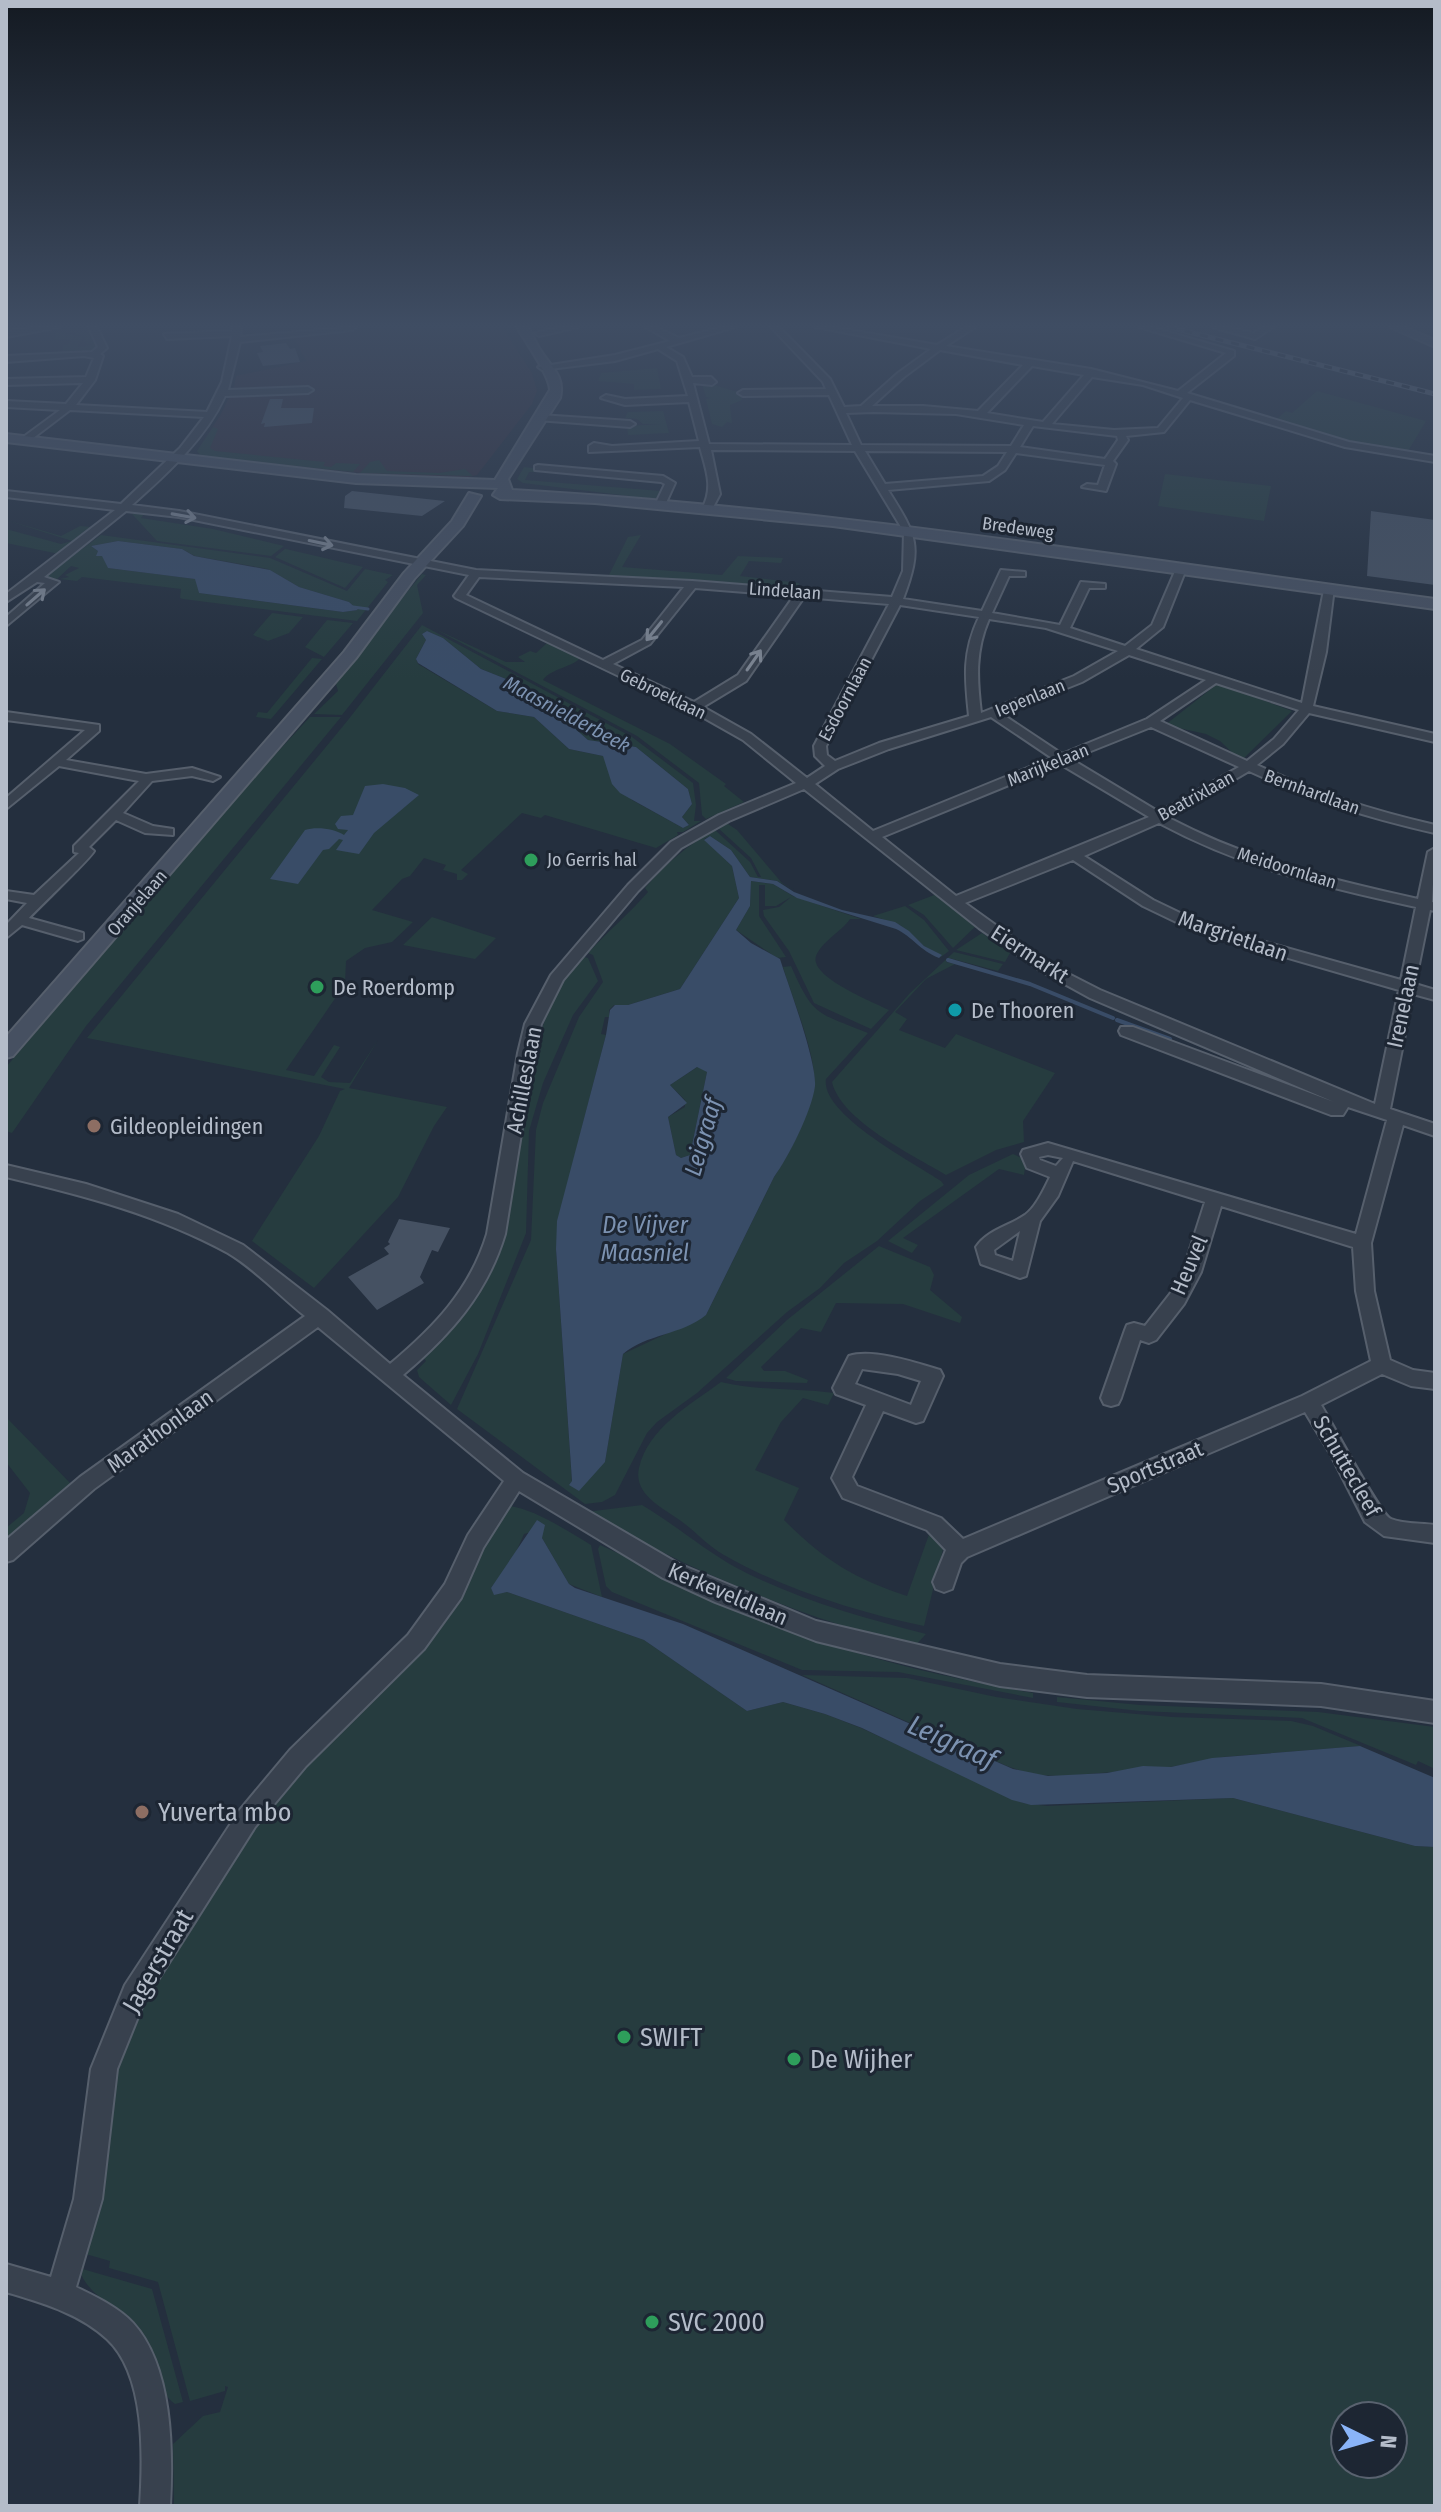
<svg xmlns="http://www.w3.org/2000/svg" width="1441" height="2512" font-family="'Fira Sans Condensed',sans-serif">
  <rect width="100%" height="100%" fill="#242f3e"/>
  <path fill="#32303f" d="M386 327H502L532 373 537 391 532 404 477 475 465 478 380 475 201 456 197 451 221 414 234 387 236 376 306 361 294 337Z"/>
  <path fill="#263c3f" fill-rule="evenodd" d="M69 327H90L100 349 93 353H63V345L69 344 70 339H55L57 332 83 337 77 347 93 345 83 342 85 337 60 328Z
    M657 368 661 389 634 390V384L598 381 601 373Z
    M701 381 741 393 742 400 730 405 732 423 727 422 722 427 712 424 706 399 711 398 706 397Z
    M1317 391 1426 421 1408 451 1354 442 1277 419 1286 411 1292 413Z
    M663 411 669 433 628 435 627 426 661 424H643L637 419 625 418 628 412Z
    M213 427 218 429 210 448 215 451 325 462 323 466 331 467 336 463 360 464 353 472 201 456 197 451Z
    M379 460 387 471 439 473 465 469 473 476 360 473 370 462Z
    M524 467 541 469 539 472H529L525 480 661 491 659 497 654 499 523 483 517 479Z
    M1165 474 1271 486 1264 521 1158 506Z
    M132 514H144L141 518 213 529 284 546 271 556 157 541Z
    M6 520 61 536 80 526 92 527 59 554 6 543V529L61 544 72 541Z
    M101 535 270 558 347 591 365 569 393 575 385 580 388 582 357 621 183 599 180 598 181 589 82 577 77 581 60 579 69 577 65 575 79 568 71 566 57 579 44 577ZM118 541 182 549 195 556 268 569 299 587 349 602 358 610 343 612 199 593 196 579 108 568 103 556H97L98 551 91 546Z
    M641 535 622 567 722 575 738 556 783 558 781 563 749 561 740 576 799 583 798 588 609 575 628 537Z
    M285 549H286L363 567 345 588 275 557Z
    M422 574 426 575 417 585 423 613 342 715 314 714 338 691 336 684 353 657Z
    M272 613 303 617 289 633 268 641 253 635Z
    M327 620 353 623 324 657 305 647Z
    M422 625 632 737 693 783 696 805 694 821H701L683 832H677L678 835 656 848 545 815 541 818 522 813 461 870 468 874 462 880H457V874L443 870 446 865 424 858 410 876 402 879 372 910 413 922 392 942 365 948 346 961 345 984 286 1070 314 1076 334 1045 340 1047 321 1077 329 1082 350 1083 378 1040 349 1088 447 1107 434 1126 398 1197 314 1288 252 1241 319 1136 340 1091 345 1089 87 1038 348 720ZM427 631 443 638 481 669 529 688 588 740 636 747 688 789 692 804 682 817 689 825 683 828 632 800 603 756 569 749 534 717 497 711 418 664 416 659 426 640 422 634Z
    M435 629 506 662H525L518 657 530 651 536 653 547 643 580 658C575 666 550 669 543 680L670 744 726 784 724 786 744 802 706 819 702 815 699 783 637 736Z
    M312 658 322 659 271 719 256 717 258 712 267 713Z
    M1216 685H1222L1292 711 1241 761 1220 741 1206 734 1165 725Z
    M310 717H341L86 1026 12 1133 6 1131V1067L233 800Z
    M728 824 737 830 782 883 795 890 777 881 750 877 731 850 710 836 704 839 732 866 739 898 680 989 628 1005H614L609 1010 610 1017H605L601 1034 606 1035 576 1150 556 1249 572 1482 569 1484 605 1462 623 1354 706 1315 774 1177C789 1155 817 1102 814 1074 812 1045 792 997 783 967L791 966C814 1018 817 1012 868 1033L826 1079C820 1114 914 1163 941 1181L944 1185 920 1201 877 1241 844 1263 820 1288 787 1312 697 1393 657 1422 647 1433 615 1495 602 1502 585 1504 457 1409 531 1240 536 1130 543 1103 579 1017 603 982 593 955 588 953C608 931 628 915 648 892L645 888C666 864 687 845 715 830L750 862 758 877H761L751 858 718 828Z
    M751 881 773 884 793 896 861 919H850C841 932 822 941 816 956 809 977 873 1002 889 1010L871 1029 814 1003 789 951 764 916 763 910 779 907 791 897 776 906H765V885H759V916L786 957 777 958 736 930 750 906Z
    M937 894 977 925 953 948 924 915 908 905Z
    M905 906 924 920 949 951 941 957 924 946 900 925 873 916Z
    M432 917 496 938 475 959 403 945Z
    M982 933 1010 953 1005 962 956 950Z
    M954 952 1003 964 998 971 949 958 946 962 955 964 926 979 895 1012 907 1019 899 1030 945 1048 956 1034 1055 1073 1023 1121 1024 1142 996 1150 946 1175C913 1155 841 1121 832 1082L910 993Z
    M581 956 588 958 598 981 573 1015 543 1083 529 1131 526 1233 478 1354 451 1405 419 1377 417 1370 426 1361 423 1357C508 1285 507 1219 523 1116L528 1114 524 1113C533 1052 542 1007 581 956Z
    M699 1066 707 1072 690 1155 681 1158 676 1155 668 1117 685 1107V1100L670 1085Z
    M1013 1154 1026 1160 1024 1175 999 1169 903 1238 918 1245 912 1253 888 1241 969 1175Z
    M879 1246 930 1267 934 1275 930 1290 962 1317 960 1323 903 1304 836 1303 821 1332 801 1328 761 1367 764 1371H785L808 1380 807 1383 736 1381 726 1378 787 1320Z
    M721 1382C758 1391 796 1388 834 1393L828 1405 803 1398 781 1422 755 1470 799 1488 784 1520C824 1560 853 1578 907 1596L931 1529 945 1541 924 1626C860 1613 781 1588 724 1555 708 1546 695 1531 681 1521 663 1508 633 1495 639 1468 648 1428 690 1405 721 1382Z
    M6 1417 71 1484 6 1538V1528L24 1513 30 1493 6 1462Z
    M642 1505C674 1524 703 1549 735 1567 795 1599 860 1617 926 1634L914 1647C798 1616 691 1571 586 1512Z
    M510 1506C536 1510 566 1530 591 1545L602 1597 569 1584 542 1538V1529L524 1534 512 1561 491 1588 494 1594 507 1592 644 1640 747 1711 783 1702 825 1714 861 1728 1023 1803 1047 1806 1233 1798 1415 1846 1435 1847V2506H174L173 2444 203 2416 220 2412 228 2387 225 2386V2391L190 2401 158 2282 109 2268 110 2261 82 2253 111 2084 141 2000 252 1827 475 1560ZM1345 2416H1393V2464H1345Z
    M600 1545C649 1566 695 1593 744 1613 837 1652 934 1676 1033 1693V1698L898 1672 802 1670 612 1592 606 1586 598 1549Z
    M802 1675 907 1678 996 1697 1077 1709 1172 1717 1291 1721 1313 1726 1361 1746 1223 1757 1165 1768 1062 1776 1034 1775 1007 1766Z
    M1057 1697 1140 1705 1318 1712 1435 1727V1769L1418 1761 1416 1765 1302 1718 1140 1711 1057 1702Z
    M79 2268 152 2289 183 2402 175 2404C158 2393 149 2348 133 2327 117 2306 85 2294 79 2268Z"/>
  <path fill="#394c67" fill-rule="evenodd" d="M118 541 182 549 194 556 270 570 299 587 349 602 358 610 343 612 199 593 195 579 108 568 102 556H96L98 551 91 546Z
    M427 631 443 638 481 669 529 688 588 740 636 747 688 789 692 804 682 817 689 825 683 828 620 793 612 784 603 756 569 749 534 717 497 711 418 663 416 659 426 640 422 634Z
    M383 784 405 788 419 795 374 833 359 854 336 850 343 840 339 839 329 849 323 850 298 884 270 879 305 830C317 826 335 829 344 835L348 830 338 829 335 824 341 816 353 815 365 786Z
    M710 836 731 850 750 877 777 881 794 892 842 910 895 922 909 931 924 946 942 955 939 958C919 950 913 937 896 929L797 898 773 884 751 881 750 906 736 930 751 943 780 959C789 987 817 1062 815 1086 812 1111 788 1158 774 1177L706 1315C682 1335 646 1334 623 1354L605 1462 579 1491 569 1485 572 1481 556 1249 557 1221 606 1035 610 1010 615 1005H628L680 989 739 898 732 866 704 840ZM697 1067 707 1072 690 1155 681 1158 676 1155 668 1117 687 1103 670 1085Z
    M537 1520 545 1525 542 1538 569 1584 575 1588 683 1624 1013 1769 1048 1776 1107 1773 1143 1766 1171 1767 1212 1758 1360 1746 1435 1778V1847L1415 1846 1233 1798 1031 1805 1012 1800 862 1728 825 1714 783 1702 747 1711 644 1640 507 1592 494 1595 491 1588Z"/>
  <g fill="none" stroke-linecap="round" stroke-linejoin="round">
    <path stroke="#394c67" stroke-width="3" d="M353 607 368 609"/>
    <path stroke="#394c67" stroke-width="4" d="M948 960 1030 984 1113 1018
      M1117 1020 1170 1039"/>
  </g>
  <path fill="#455162" d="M286 343 290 349 295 348 300 362 263 366 257 353 263 352 260 346Z
    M270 399H283L281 408H314L312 423 264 427 265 423 261 424Z
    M352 491 445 501 422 516 344 508 345 496Z
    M1371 511 1435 520V585L1367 576Z
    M399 1219 450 1228 438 1252 432 1250 420 1277 424 1283 377 1310 348 1277 389 1254 384 1248 390 1244 388 1242Z"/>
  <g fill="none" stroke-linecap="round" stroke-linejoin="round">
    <g stroke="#565f6c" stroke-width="4">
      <path id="street" d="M41 327H60L6 337V331Z
        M89 327H97L107 348 100 354 103 356 95 380 76 405 207 412 222 382 232 336 167 339 164 334 232 331 233 327H241L240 337 356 327 352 330 240 342 228 390 308 387 313 390 308 393 225 396C206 438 168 473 132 505L179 511 476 570 692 581 892 597 903 571 904 532 855 451 711 450 720 494 711 511 707 512 702 509C714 487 706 470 700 447L589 452V446L594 443 612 446 699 441 689 402 625 405 601 398 606 395 625 399 688 396 677 361 658 349 615 361 542 370 538 367 615 355 670 341 646 327H656L679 338 723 327H735L666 347 683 357 692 377H711L716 382 712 385 693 383 709 444 852 445 829 395 743 396 738 393 743 390 826 389 823 382 771 327H779L830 379 844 407 861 406 898 373 931 349 816 327H832L937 345 966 327H975L946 346 1091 369 1178 391 1226 353 1139 327H1151L1234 351V356L1187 393 1349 442 1435 456V462L1345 447 1190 400 1164 432 1126 436 1128 440 1113 461 1116 464 1106 491 1082 487 1087 484 1098 485 1105 465 1016 453 1005 470 989 481 888 490C917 536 923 546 903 599L982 611 1001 570 1025 572V576H1009L992 613 1060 625 1081 582 1105 584V588H1089L1070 628 1125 646 1152 625 1176 569 1185 567 1186 569 1163 627 1136 649 1302 703 1324 590 1334 588 1326 652 1313 706 1435 734V742L1309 713 1283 744 1257 765C1318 793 1370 810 1435 825V833C1366 817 1314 801 1249 771L1169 818C1251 861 1329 879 1418 899L1428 852 1435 848 1432 902 1435 903V911L1430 910 1415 984 1435 990V1000L1413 994 1390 1109 1435 1124V1136L1403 1125 1371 1243 1374 1291 1390 1360 1413 1370 1435 1373V1389L1411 1386 1382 1374 1321 1405C1332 1422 1380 1515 1391 1519 1403 1524 1421 1523 1435 1525V1543L1384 1536 1365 1522 1331 1455 1305 1412 967 1557 961 1563 952 1589 944 1592 936 1589 933 1582 946 1550 927 1530 843 1498 832 1478 866 1405 836 1394 833 1388 849 1356C872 1348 917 1363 940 1370L943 1376 923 1421 916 1423 883 1411 852 1477 857 1486 941 1518 963 1539 1302 1396 1371 1361 1356 1291 1353 1247 1221 1206 1201 1272 1184 1304 1156 1340 1149 1343 1140 1340 1121 1398 1118 1404 1111 1406 1104 1404 1101 1398 1125 1330 1127 1325 1134 1323 1145 1326 1170 1294 1183 1271 1205 1202 1073 1161 1058 1196 1040 1221 1026 1276 1020 1278 981 1264 976 1247C987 1230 1009 1226 1025 1215 1036 1207 1044 1189 1050 1177L1027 1168 1021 1154 1023 1150 1048 1143 1356 1234 1387 1120 1348 1107 1343 1115H1331L1121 1035 1119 1031 1121 1027H1133L1334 1102 1090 998 1041 971 979 928 804 789 729 821 681 848 638 891 563 980 541 1024 534 1053 505 1234C487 1294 450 1335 403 1375L523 1473 679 1564 816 1621 1000 1664 1087 1675 1321 1684 1435 1701V1723L1321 1706 1087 1697 1000 1686 816 1641 715 1602 663 1578 519 1491 483 1548 461 1598 424 1649 306 1766 255 1827 144 2002 117 2069 102 2199 76 2287C96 2297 118 2307 133 2323 173 2367 173 2451 170 2506H140C143 2457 146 2375 107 2339 79 2313 42 2303 6 2292V2264L51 2277 74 2199 91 2069 125 1985 239 1811 290 1750 408 1635 445 1584 468 1535 504 1481 318 1327 94 1489 13 1560 6 1562V1540L80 1477 305 1316C280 1296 255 1269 228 1253 159 1215 82 1195 6 1177V1165L86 1184 178 1214 243 1245 327 1310 390 1364C434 1327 470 1290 487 1234L518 1053 525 1024 551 975 628 885 671 842 719 815 796 783 743 740 690 710 456 598 454 596 469 575 179 517 126 511 44 577 59 582 6 626V617L45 583 37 582 6 602V594L115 510 6 497V491L121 504 180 448 204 417 70 410 28 442H22V438L60 410 6 407V401L66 404 83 383 6 385V379L86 377 94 358 84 356 6 362V356L92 352 98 347ZM940 350 1023 365 978 411 923 406H872L904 377ZM1032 366 1084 375 1043 422 987 413ZM1092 377 1143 385 1183 398 1158 428 1114 430 1052 424ZM874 412 956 414 1024 425 1011 446 861 445 846 413ZM1033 426 1117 436 1118 440 1105 459 1020 447ZM865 451 1007 452 998 466 983 476 885 484ZM479 577 684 587 642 640 603 660 466 595ZM695 588 794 596 738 675 694 702 613 664 650 644ZM804 597 889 604 814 746 815 756 825 766 807 778 751 734 703 707 746 681ZM900 605 979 617C962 653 965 678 969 716L879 743 835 761 827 755 826 746ZM989 619 1046 628 1118 651 1074 676 981 713C977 679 975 651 989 619ZM1129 655 1206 680 1147 719 1062 754 1002 714 1082 682ZM1216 683 1299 710 1274 739 1247 761 1160 721ZM991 717 1052 758 873 831 815 784 838 769 889 749ZM1151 727 1239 767 1159 812 1071 759ZM1060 764 1149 817 956 896 882 837ZM1159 823C1243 868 1324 887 1416 907L1401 980 1205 925 1153 900 1084 856ZM1073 860 1143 906 1195 931 1399 990 1375 1104 1100 990 1051 965 965 903ZM1048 1155 1063 1158 1056 1166 1040 1160 1039 1157ZM1020 1231 1013 1261 995 1255 994 1250ZM862 1369 898 1374 921 1381 911 1405 855 1384Z
        M562 327H578L539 336 535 333Z
        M1212 327H1225L1254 333 1264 327H1273L1255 339Z
        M540 415 630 421 635 424 630 427 537 420 535 418Z
        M538 465 663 476 675 483 665 505 660 508 655 505 665 484 661 482 535 470V466Z
        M6 712 99 725V731L66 760 146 774 192 768 220 777 213 781 192 776 152 781 123 813 153 826 173 829V835L145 833 116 820 89 847 94 851C91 858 40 906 29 918L83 933V939L78 941 22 925 6 938V925L27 903 6 899V891L34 895 79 853 74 852V846L139 781 59 766 6 809V798L85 730 6 720Z"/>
    </g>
    <g stroke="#565f6c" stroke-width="4">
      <path id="secondary" d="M517 327H528C533 335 536 344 541 351 552 368 565 376 560 398L508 479 512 490C822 507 1128 558 1435 599V609L833 526 595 503 500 499 493 495 498 488 356 483 6 442V434L356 475 495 480 550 390C550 376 525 341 517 327Z
        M1390 327H1404L1435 340V347Z
        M469 493 481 496 463 526 414 579 356 658 13 1056 6 1058V1037L344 652 404 573 452 521Z"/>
    </g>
    <use href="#street" fill="#38414e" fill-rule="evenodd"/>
    <use href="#secondary" fill="#465061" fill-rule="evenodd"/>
    <g stroke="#5a6575" stroke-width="5">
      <path id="rail" d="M1169 327 1435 394"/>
    </g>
    <use href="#rail" stroke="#1d2633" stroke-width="3" stroke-dasharray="8" stroke-linecap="butt"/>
  </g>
  <defs><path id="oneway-shaft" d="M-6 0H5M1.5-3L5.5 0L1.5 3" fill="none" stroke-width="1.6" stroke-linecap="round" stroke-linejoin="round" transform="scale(2)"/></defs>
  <g stroke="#7c8592">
    <use href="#oneway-shaft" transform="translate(184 516) rotate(10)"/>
    <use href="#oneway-shaft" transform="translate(321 543) rotate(12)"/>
    <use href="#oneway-shaft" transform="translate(36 597) rotate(-41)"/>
    <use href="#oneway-shaft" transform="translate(654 631) rotate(129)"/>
    <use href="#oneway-shaft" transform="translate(754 660) rotate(-55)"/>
  </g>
  <linearGradient id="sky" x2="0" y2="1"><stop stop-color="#141a22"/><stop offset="0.48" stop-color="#3f4d63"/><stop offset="1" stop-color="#3f4d63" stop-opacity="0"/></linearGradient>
  <rect width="1441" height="678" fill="url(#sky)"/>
  <g fill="#2e9e5b" stroke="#1d2633" stroke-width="3">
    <circle cx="531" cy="860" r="8"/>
    <circle cx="317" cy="987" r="8"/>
    <circle cx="624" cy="2037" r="8"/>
    <circle cx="794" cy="2059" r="8"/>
    <circle cx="652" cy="2322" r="8"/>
  </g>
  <circle fill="#0f9aa8" stroke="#1d2633" stroke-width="3" cx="955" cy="1010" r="8"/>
  <g fill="#8d6e63" stroke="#1d2633" stroke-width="3">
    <circle cx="94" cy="1126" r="8"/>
    <circle cx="142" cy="1812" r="8"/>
  </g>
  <g text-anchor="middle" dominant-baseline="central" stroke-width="6" stroke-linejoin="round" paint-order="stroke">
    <g font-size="18" fill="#b4bcc9" stroke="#1d2633">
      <text transform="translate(1018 528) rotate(8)">Bredeweg</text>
      <text transform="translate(785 591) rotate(4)">Lindelaan</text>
      <text transform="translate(663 694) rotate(26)">Gebroeklaan</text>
      <text transform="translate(1030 698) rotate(-22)">Iepenlaan</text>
      <text transform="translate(845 699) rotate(-62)">Esdoornlaan</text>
      <text transform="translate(1048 765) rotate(-22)">Marijkelaan</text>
      <text transform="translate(1312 792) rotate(20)">Bernhardlaan</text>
      <text transform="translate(1196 796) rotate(-29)">Beatrixlaan</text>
      <text transform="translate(1287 868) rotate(17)">Meidoornlaan</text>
      <text transform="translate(137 903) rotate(-49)">Oranjelaan</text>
    </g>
    <g font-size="18" fill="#b4bcc9" stroke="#1d2633" text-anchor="start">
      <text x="547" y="860">Jo Gerris hal</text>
    </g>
    <g font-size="20" font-style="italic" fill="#7c92b1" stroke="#1d2633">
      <text transform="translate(567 714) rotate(28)">Maasnielderbeek</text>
    </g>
    <g font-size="22" fill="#b4bcc9" stroke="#1d2633">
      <text transform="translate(1233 936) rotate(19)">Margrietlaan</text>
      <text transform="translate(1030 954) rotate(33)">Eiermarkt</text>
      <text transform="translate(1403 1006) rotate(-78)">Irenelaan</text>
      <text transform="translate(524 1080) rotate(-79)">Achilleslaan</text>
      <text transform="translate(1189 1265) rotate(-67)">Heuvel</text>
      <text transform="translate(160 1431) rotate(-36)">Marathonlaan</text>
      <text transform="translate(1347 1466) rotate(60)">Schuttecleef</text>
      <text transform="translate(1155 1467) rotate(-23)">Sportstraat</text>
      <text transform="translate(728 1594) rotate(23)">Kerkeveldlaan</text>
    </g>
    <g font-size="22" fill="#b4bcc9" stroke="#1d2633" text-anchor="start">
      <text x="333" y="987">De Roerdomp</text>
      <text x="971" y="1010">De Thooren</text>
      <text x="110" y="1126">Gildeopleidingen</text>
    </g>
    <g font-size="24" font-style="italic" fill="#7c92b1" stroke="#1d2633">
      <text transform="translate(703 1137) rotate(-74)">Leigraaf</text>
      <text x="645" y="1225">De Vijver<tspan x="645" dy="28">Maasniel</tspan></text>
    </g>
    <g font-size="26" fill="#b4bcc9" stroke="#1d2633" text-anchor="start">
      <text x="158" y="1812">Yuverta mbo</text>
      <text x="640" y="2037">SWIFT</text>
      <text x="810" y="2059">De Wijher</text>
      <text x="668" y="2322">SVC 2000</text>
    </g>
    <g font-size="26" fill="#b4bcc9" stroke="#1d2633">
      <text transform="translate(158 1961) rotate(-60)">Jagerstraat</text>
    </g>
    <g font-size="28" font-style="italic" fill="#7c92b1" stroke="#1d2633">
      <text transform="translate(952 1742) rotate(24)">Leigraaf</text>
    </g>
  </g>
  <rect width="1441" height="2512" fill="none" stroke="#b4bcc9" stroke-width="16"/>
  <g transform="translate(1369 2440) rotate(95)"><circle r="38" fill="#1d2633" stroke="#59626f" stroke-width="2"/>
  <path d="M0-6L14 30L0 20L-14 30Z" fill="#8ab4f8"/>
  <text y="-12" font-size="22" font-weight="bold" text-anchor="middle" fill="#b4bcc9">N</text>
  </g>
</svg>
